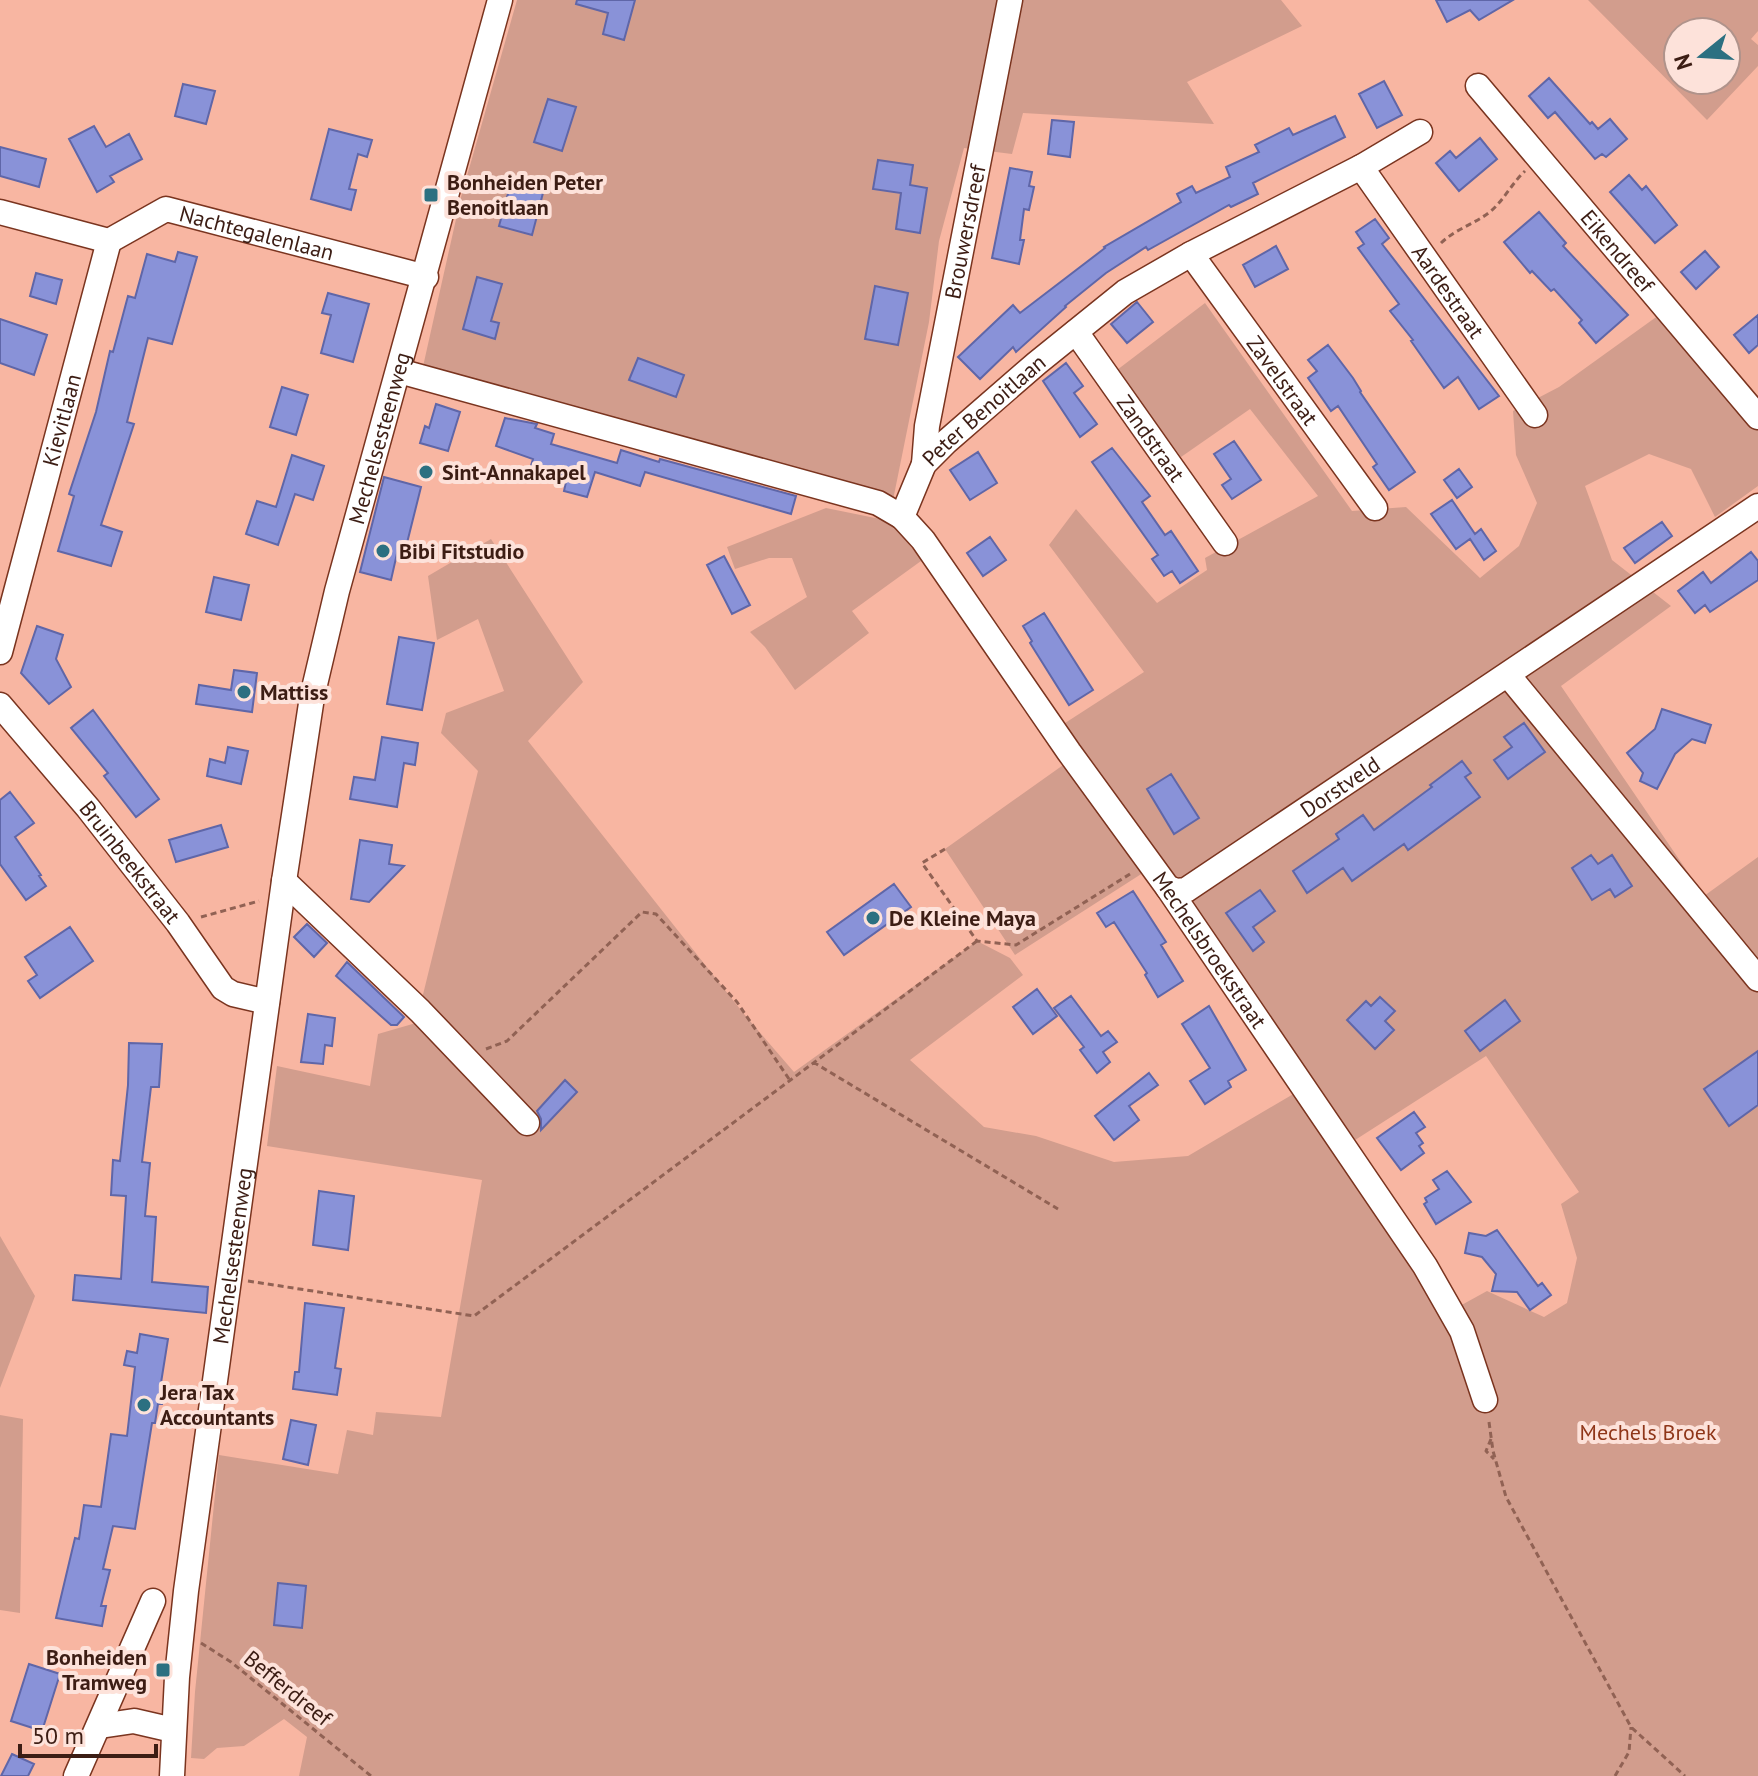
<svg xmlns="http://www.w3.org/2000/svg" width="1758" height="1776" font-family="'PT Sans',sans-serif">
  <rect width="100%" height="100%" fill="#f8b6a2"/>
  <path fill="#d29d8d" fill-rule="evenodd" d="M517 0H1281L1302 26 1187 82 1214 124 1023 113 1012 154 964 148 939 241 929 322 893 500 422 371 461 197Z
    M1588 0H1758V31L1751 39 1758 45V66L1707 120ZM1678 32H1726V80H1678Z
    M1205 303 1352 511 1406 507 1480 578 1519 546 1537 503 1516 455 1513 411 1559 387 1659 315 1758 427V486L1715 517 1691 469 1649 454 1585 486 1612 560 1671 606 1561 686 1704 896 1758 857V1776H299L307 1737 284 1719 244 1746 217 1748 204 1759 191 1758 195 1692 219 1455 338 1474 347 1430 373 1435 376 1412 441 1417 482 1180 267 1146 277 1066 370 1086 378 1034 416 1023 478 771 441 733 446 713 504 691 478 619 437 640 428 576 491 539 583 682 528 741 744 1014 794 1072 977 941 1010 958 1023 975 910 1060 984 1127 1036 1136 1114 1162 1188 1156 1307 1086 1160 862 1015 955 945 849 1066 763 1062 725 1144 672 1049 545 1076 509 1157 603 1207 570 1205 558 1318 496 1250 409 1181 457 1117 370ZM1486 1056 1579 1192 1561 1204 1577 1258 1567 1303 1544 1317 1487 1291 1458 1307 1352 1142Z
    M826 508 890 521 924 563 921 561 852 611 869 633 795 690 765 647 750 632 807 597 792 558H769L735 569 727 547Z
    M0 1236 35 1296 0 1388Z
    M0 1415 23 1419 20 1613 0 1610Z"/>
  <path fill="#8992d8" stroke="#5f66a8" stroke-width="2" d="M577 0H635L624 40 603 34 608 13 576 4Z
    M1436 0H1513L1479 20 1470 10 1447 22Z
    M1549 78 1590 124 1592 122 1598 129 1610 119 1627 139 1606 157 1602 154 1595 159 1555 112 1548 118 1529 96Z
    M1384 81 1402 115 1377 128 1359 94Z
    M183 84 215 91 206 124 175 116Z
    M548 99 576 107 562 151 534 142Z
    M1335 116 1345 137 1253 183 1258 194 1231 207 1229 205 1148 250 1146 247 1106 273 1065 306 1066 307 1016 352 1013 347 980 379 958 357 1013 305 1020 313 1105 248 1104 247 1181 202 1177 194 1192 186 1196 193 1230 177 1226 167 1259 152 1255 145 1289 128 1293 135Z
    M1052 120 1074 122 1070 157 1048 154Z
    M94 126 106 147 129 134 142 159 110 176 114 182 97 192 69 139Z
    M329 129 372 140 367 157 358 154 349 189 356 190 351 210 311 199Z
    M1480 138 1497 159 1459 191 1436 163 1450 151 1456 158Z
    M0 147 46 159 39 187 0 176Z
    M878 160 913 165 910 185 927 188 920 233 896 229 901 193 873 189Z
    M1010 168 1032 172 1029 186 1034 187 1029 210 1024 209 1020 240H1024L1019 264 992 258Z
    M1629 175 1642 190 1646 186 1677 225 1655 243 1610 192Z
    M511 183 543 193 532 235 499 226Z
    M1539 212 1566 243 1563 246 1628 315 1596 343 1579 323 1582 320 1554 289 1551 291 1532 271 1530 273 1504 242Z
    M1375 219 1389 238 1382 244 1499 396 1479 409 1458 377 1444 388 1411 341 1413 340 1390 311 1399 304 1358 248 1364 244 1356 232Z
    M1276 246 1288 269 1255 287 1243 265Z
    M1705 251 1719 267 1696 289 1681 272Z
    M178 252 197 257 172 344 148 338 127 422 134 424 101 525 122 532 111 566 58 551 74 496 69 494 96 412 110 351 113 352 128 296 135 298 147 254 175 262Z
    M36 273 62 280 56 304 30 296Z
    M477 277 502 284 491 321 499 323 495 339 463 329Z
    M875 286 908 293 898 345 865 339Z
    M328 293 369 304 353 362 321 353 331 315 322 313Z
    M1137 302 1153 322 1127 343 1111 324Z
    M1758 315V345L1749 353 1734 335Z
    M0 319 47 335 34 375 0 363Z
    M1328 345 1353 378 1361 391 1360 392 1415 472 1389 490 1373 467 1377 464 1338 406 1331 411 1308 378 1317 371 1308 360Z
    M638 358 684 375 676 397 629 380Z
    M1066 363 1083 386 1074 393 1097 424 1080 437 1043 381Z
    M282 387 308 395 296 435 270 427Z
    M436 404 460 412 448 451 420 443 425 426 429 428Z
    M505 418 537 424 535 428 554 434 551 444 617 463 621 450 659 462 660 459 796 496 791 514 645 472 640 486 595 472 587 497 564 491 566 482 529 472 533 459 496 446Z
    M1234 441 1261 480 1232 499 1222 485 1231 479 1214 454Z
    M1112 448 1150 496 1142 502 1165 535 1171 531 1198 571 1180 583 1172 571 1164 576 1152 559 1158 555 1092 462Z
    M978 452 997 483 970 500 950 470Z
    M292 455 324 466 313 500 295 494 278 545 246 534 257 501 276 507Z
    M1459 469 1472 487 1457 498 1444 480Z
    M384 477 421 487 405 551 398 549 391 580 360 572Z
    M1452 500 1475 534 1481 529 1496 551 1484 560 1470 539 1456 549 1431 514Z
    M1662 522 1672 536 1635 563 1624 548Z
    M990 537 1006 560 983 576 967 553Z
    M1751 552 1758 561V580L1710 612 1705 605 1695 613 1678 591 1703 572 1711 583Z
    M724 556 750 605 732 614 707 565Z
    M214 577 249 585 241 620 206 612Z
    M1044 613 1093 690 1069 705 1030 643 1032 641 1023 626Z
    M37 626 63 635 56 659 71 687 49 704 21 673Z
    M399 637 434 643 422 710 387 704Z
    M234 670 257 673 252 712 196 704 199 685 231 690Z
    M1662 709 1711 725 1705 743 1692 739 1675 754 1657 789 1640 781 1643 773 1627 753 1655 729Z
    M93 710 159 799 136 817 104 776 108 773 71 728Z
    M1524 723 1545 752 1508 779 1494 760 1512 747 1504 737Z
    M382 737 418 743 415 765 404 763 397 807 350 799 354 777 375 780Z
    M228 747 248 751 241 784 207 776 210 759 225 763Z
    M1462 761 1471 773 1465 777 1480 797 1408 850 1404 844 1352 881 1343 868 1307 893 1293 871 1339 839 1336 834 1363 815 1374 830 1432 787 1430 785Z
    M1171 774 1199 818 1174 834 1147 789Z
    M10 792 34 823 15 837 41 875 39 876 46 886 26 900 0 864V800Z
    M221 825 228 847 176 862 169 840Z
    M360 840 392 845 389 864 404 866 369 902 351 899Z
    M1591 855 1598 864 1612 855 1632 886 1615 897 1610 889 1592 900 1572 868Z
    M894 884 911 907 844 955 827 932Z
    M1260 890 1275 911 1253 927 1264 942 1253 951 1226 913Z
    M1133 891 1166 942 1161 945 1183 981 1158 997 1145 975 1147 973 1114 922 1106 927 1097 913Z
    M307 924 327 943 314 957 294 937Z
    M70 927 93 961 40 998 28 981 37 975 25 957Z
    M347 962 404 1017 397 1025H391L336 976Z
    M1037 989 1057 1016 1033 1034 1013 1007Z
    M1071 996 1101 1036 1108 1031 1117 1042 1103 1052 1110 1062 1097 1073 1080 1050 1084 1047 1054 1008Z
    M1380 997 1395 1011 1385 1021 1394 1030 1375 1049 1347 1020 1366 1001 1371 1006Z
    M1505 1000 1520 1021 1480 1051 1465 1031Z
    M1209 1006 1246 1070 1228 1081 1231 1087 1205 1104 1190 1081 1210 1068 1182 1024Z
    M308 1014 335 1018 332 1046 325 1045 323 1064 301 1062Z
    M129 1043 162 1044 159 1087H151L142 1162 150 1163 145 1216 156 1217 152 1282 208 1287 206 1313 73 1300 75 1275 121 1279 126 1196 111 1195 113 1160 120 1161 128 1085Z
    M1758 1051V1105L1729 1126 1704 1089Z
    M1149 1073 1158 1085 1129 1106 1139 1120 1114 1140 1095 1116Z
    M565 1080 577 1092 541 1130V1119L537 1111Z
    M1414 1112 1425 1127 1416 1133 1423 1143 1419 1146 1424 1153 1401 1170 1377 1138Z
    M1447 1171 1471 1202 1436 1224 1424 1204 1427 1202 1425 1198 1439 1189 1433 1180Z
    M319 1191 354 1196 348 1250 313 1245Z
    M1497 1230 1538 1286 1542 1283 1551 1295 1530 1310 1517 1292 1492 1291 1496 1274 1482 1257 1465 1253 1469 1233 1486 1236Z
    M305 1303 344 1308 335 1368 341 1369 337 1395 293 1389 295 1372H299Z
    M140 1334 168 1339 160 1389 164 1390 162 1404H158L155 1423H152L135 1529 113 1526 103 1569 110 1570 101 1606H106L102 1626 56 1618 75 1538 79 1539 84 1505 101 1507 111 1434 127 1436 135 1367 124 1365 127 1351 137 1353Z
    M291 1420 316 1425 308 1465 283 1459Z
    M278 1583 306 1586 302 1628 274 1625Z
    M29 1664 60 1674 42 1731 11 1721Z
    M12 1754 34 1764 28 1776H1Z"/>
  <g fill="none" stroke-linecap="round" stroke-linejoin="round">
    <g stroke="#7a341f" stroke-width="27">
      <g id="minor">
        <path id="s1" d="M1478 86 1758 417"/>
        <path id="s2" d="M1361 167 1535 415"/>
        <path id="s3" d="M0 212 109 241 166 209 426 277"/>
        <path id="s4" d="M1191 254 1375 508"/>
        <path id="s5" d="M1076 332 1225 543"/>
        <path id="s6" d="M399 371 878 503 902 517 923 540 1069 752 1168 888 1425 1266 1462 1331 1485 1400"/>
        <path id="s7" d="M924 464 927 426 1010 0"/>
        <path id="s8" d="M902 517 924 464 946 442 1037 363 1125 292 1191 254 1361 167 1420 132"/>
        <path id="s9" d="M0 652 109 241"/>
        <path d="M1508 675 1758 979"/>
        <path id="s10" d="M0 705 88 808 178 923 223 988 233 994 267 1002"/>
        <path d="M284 881 420 1011 527 1123"/>
        <path id="s11" d="M1168 888 1177 891 1186 890 1758 506"/>
        <path d="M100 1726 134 1721 173 1730"/>
        <path d="M76 1776 153 1601"/>
        <path id="s12" d="M172 1776 177 1677 186 1591 284 881 312 697 337 591 500 0"/>
      </g>
    </g>
    <path stroke="#916254" stroke-width="3" stroke-dasharray="6 4" stroke-linecap="butt" d="M1441 243C1457 228 1475 224 1491 211 1504 200 1512 183 1525 171
      M945 849 922 863 977 941 1016 945 1130 874
      M201 917 259 901
      M486 1049 507 1041 642 912 656 914 737 1002 789 1079
      M813 1062 1058 1209
      M248 1281 474 1316 977 941
      M1489 1422 1493 1451 1506 1497 1631 1727 1685 1776
      M1491 1439 1486 1451 1494 1459
      M201 1643 231 1662 371 1776
      M1615 1776 1629 1752 1631 1727"/>
    <use href="#minor" stroke="#fff" stroke-width="24"/>
  </g>
  <g fill="#2c7081" stroke="#fde2da" stroke-width="3">
    <rect x="423" y="187" width="16" height="16" rx="4"/>
    <circle cx="426" cy="472" r="8"/>
    <circle cx="383" cy="551" r="8"/>
    <circle cx="244" cy="692" r="8"/>
    <circle cx="873" cy="918" r="8"/>
    <circle cx="144" cy="1405" r="8"/>
    <rect x="155" y="1662" width="16" height="16" rx="4"/>
  </g>
  <g text-anchor="middle" dominant-baseline="central" stroke-width="8" stroke-linejoin="round" paint-order="stroke">
    <g font-size="22" font-weight="bold" fill="#3c1d14" stroke="#fde2da" text-anchor="start">
      <text x="447" y="182">Bonheiden Peter<tspan x="447" dy="25">Benoitlaan</tspan></text>
      <text x="442" y="472">Sint-Annakapel</text>
      <text x="399" y="551">Bibi Fitstudio</text>
      <text x="260" y="692">Mattiss</text>
      <text x="889" y="918">De Kleine Maya</text>
      <text x="160" y="1392">Jera Tax<tspan x="160" dy="25">Accountants</tspan></text>
      <text x="147" y="1657" text-anchor="end">Bonheiden<tspan x="147" dy="25">Tramweg</tspan></text>
    </g>
    <g font-size="22" fill="#3c1d14" stroke="#fde2da">
      <text stroke="none"><textPath href="#s7" startOffset="236">Brouwersdreef</textPath></text>
      <text stroke="none"><textPath href="#s3" startOffset="272">Nachtegalenlaan</textPath></text>
      <text stroke="none"><textPath href="#s1" startOffset="216">Eikendreef</textPath></text>
      <text stroke="none"><textPath href="#s2" startOffset="152">Aardestraat</textPath></text>
      <text stroke="none"><textPath href="#s4" startOffset="156">Zavelstraat</textPath></text>
      <text stroke="none"><textPath href="#s8" startOffset="138">Peter Benoitlaan</textPath></text>
      <text stroke="none"><textPath href="#s9" startOffset="240">Kievitlaan</textPath></text>
      <text stroke="none"><textPath href="#s5" startOffset="130">Zandstraat</textPath></text>
      <text stroke="none"><textPath href="#s12" startOffset="1356">Mechelsesteenweg</textPath></text>
      <text stroke="none"><textPath href="#s11" startOffset="204">Dorstveld</textPath></text>
      <text stroke="none"><textPath href="#s10" startOffset="204">Bruinbeekstraat</textPath></text>
      <text stroke="none"><textPath href="#s6" startOffset="1056">Mechelsbroekstraat</textPath></text>
      <text stroke="none"><textPath href="#s12" startOffset="524">Mechelsesteenweg</textPath></text>
      <text transform="translate(288 1688) rotate(39)">Befferdreef</text>
    </g>
    <g font-size="22" fill="#8f3619" stroke="#fde2da">
      <text x="1648" y="1432">Mechels Broek</text>
    </g>
  </g>
  <g transform="translate(1702 56) rotate(252)"><circle r="38" fill="#fde2da" stroke="#b0938b" stroke-width="2"/>
  <path d="M0-6L14 30L0 20L-14 30Z" fill="#2c7081"/>
  <text y="-12" font-size="22" font-weight="bold" text-anchor="middle" fill="#3c1d14">N</text>
  </g>
  <path d="M20 1744v12h136v-12" fill="none" stroke="#3c1d14" stroke-width="4"/>
  <text x="32" y="1744" font-size="24" fill="#3c1d14" stroke="#fde2da" stroke-width="6" paint-order="stroke">50 m</text>
</svg>
